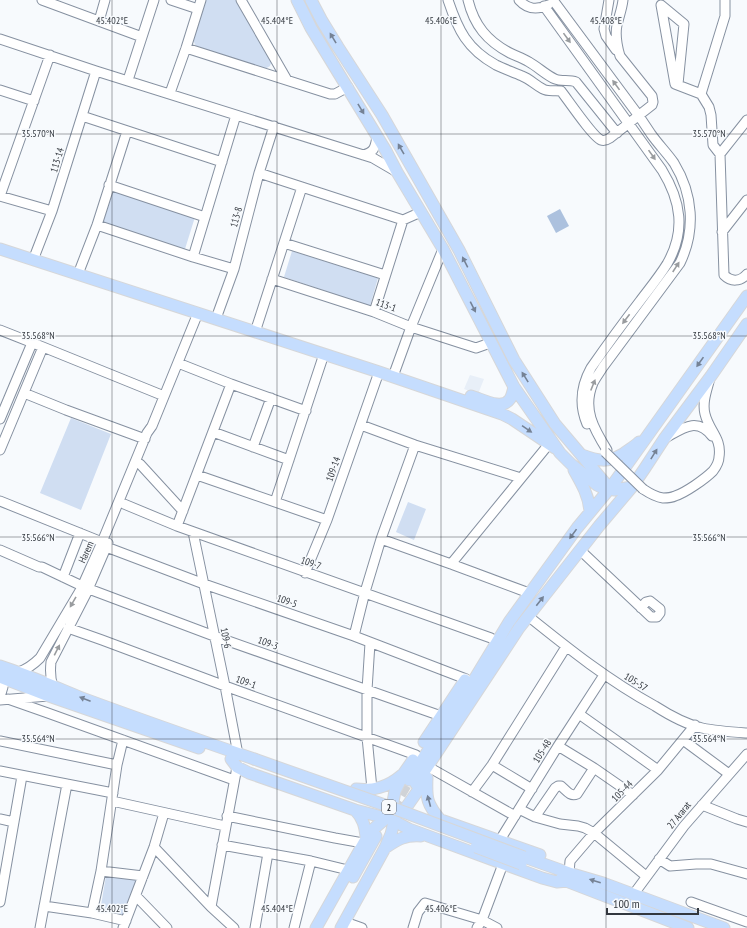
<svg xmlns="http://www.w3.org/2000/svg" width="747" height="928" font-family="'PT Sans Narrow',sans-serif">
  <rect width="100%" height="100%" fill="#f7fafd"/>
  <path fill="#e8eff8" d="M470 375 484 379 478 394 464 389Z"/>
  <path fill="#d0def2" d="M205 0H237L268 55 271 63 270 66 265 69 198 47C196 46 195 45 194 42 192 36 203 8 205 0Z
    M114 189 195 217 185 249 103 222Z
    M292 251 378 278 370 306 284 277Z
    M71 418 111 434 81 510 40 493Z
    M408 502 426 509 414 540 396 532Z
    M106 876 138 879 125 915 100 911Z"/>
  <path fill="#acc1de" d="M560 209 569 226 556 233 547 216Z"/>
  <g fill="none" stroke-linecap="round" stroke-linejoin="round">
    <path stroke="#d0d3d7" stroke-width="11" stroke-dasharray="11 5.5" stroke-linecap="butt" d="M392 809 409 780"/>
    <g stroke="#8691a1" stroke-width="11">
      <path id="minor" d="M42 0 142 37
        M171 0 198 9
        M241 0 287 80
        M448 0C458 30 467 49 496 65 504 69 513 72 522 76 530 79 535 85 543 89 548 92 555 90 561 91 568 100 593 137 601 140 604 141 607 140 610 138L652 105 653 102 652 96 620 56C617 46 615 35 617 25 619 16 622 9 623 0
        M468 0C474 25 487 41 510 53 516 56 523 58 529 62 538 67 546 75 555 79 562 82 569 79 576 82L617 133
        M519 0C528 10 537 10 548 5
        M553 0 639 116C643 122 647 128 651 134 658 144 667 153 674 163 693 194 696 230 680 263L603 367C600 372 596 377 593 383 582 409 594 429 607 450
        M609 0 604 29 606 36 616 50
        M661 5 675 84 701 94 709 107 711 115 713 145 720 154
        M661 5 684 24 678 84
        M544 6 662 170C681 201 686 231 667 264 659 277 649 289 640 301 623 323 607 345 591 368 581 386 579 405 587 424
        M99 21 105 0
        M0 39 96 71 373 158 397 172
        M186 48 330 94H335L348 87
        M128 80 154 0
        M0 90 34 101
        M170 93 186 48 201 0
        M701 94 725 16V0
        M82 116 222 162
        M747 120 720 154 724 275C731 282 740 282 747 274
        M363 155C375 152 375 147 377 137
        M259 173 403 220
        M109 185 205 217
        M0 196 50 55
        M0 196 52 211
        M97 225 193 257 234 269
        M722 232 747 200
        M284 243 385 275
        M35 255 52 211 96 71
        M193 257 236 115
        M80 269 97 225 127 131
        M272 279 374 312 411 327 476 348 490 343
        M374 312 403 220 421 212
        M218 313 234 269 259 173 274 126
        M257 326 302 187
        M0 330 43 347 164 396
        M178 363 231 384 306 411
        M395 371 411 327 443 249
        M24 393 66 410 145 439
        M0 419 32 343
        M361 425 415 445 521 478
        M213 432 289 460
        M667 437C683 428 697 417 712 436
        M253 447 271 398
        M0 450 43 347
        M140 464 183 511
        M197 475 327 520
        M643 489C649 493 655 497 663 498 666 498 671 498 675 496 685 493 705 479 713 471 716 467 719 462 719 457 722 438 709 431 705 414 702 402 707 390 710 378
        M0 501 102 542
        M275 502 324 354
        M124 504 177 526 491 638
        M177 526 231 384
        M193 532 225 686 237 749
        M381 539 451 564 529 593
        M101 545 204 584 354 636 466 679
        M0 550 39 567H42L82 586
        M580 550 651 617H657L660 613V609L650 601 646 602 641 608
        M451 564 549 444
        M305 573 327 520 379 372
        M63 577 80 533
        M89 589 214 636 441 716
        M528 616C569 649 609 681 655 706 669 715 685 724 702 728 716 731 732 732 747 733
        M68 628 102 640 225 686 416 755
        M354 636 365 592 381 539 415 445
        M370 643 367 690V737L372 789
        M19 672C27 669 34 664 40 658L81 589 102 542 147 433 152 426 198 313
        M53 687C50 678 50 671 51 662L86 594 108 543
        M0 697 3 687 4 678
        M8 699 45 712 234 780
        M0 700 48 696
        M579 714 658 770
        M683 740 729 774
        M0 741 117 765
        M558 746 594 768 633 795
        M492 765 532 789
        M432 769 515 816
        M0 771 113 793
        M472 792 492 765 566 647
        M112 801 225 826
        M702 805 737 819 747 822
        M519 809 535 817 560 824 578 826 585 828 594 833 646 876
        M227 816 335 838 363 843
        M535 817 555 788 558 786H561C566 790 570 797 577 794L594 768
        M0 819 14 822
        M500 840 558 746 604 675
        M222 845 311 861 348 870
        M154 847 211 907 234 928
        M659 859 670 866 696 864H711L747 874
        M101 871 143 876
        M569 873 570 861 594 833 658 770 695 725
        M633 895 684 826 747 754
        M136 896 167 928
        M0 902 22 776
        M691 902 747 922
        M44 906 92 913 126 921
        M211 907 237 767
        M92 913 101 871 117 765 123 740
        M345 922 362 928
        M40 928 67 784
        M123 928 154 847 164 813
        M255 928 268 853
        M294 928 311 861
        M413 928 418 912 425 903 482 920 497 928
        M477 928 482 920 503 864"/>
    </g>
    <g stroke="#d6d7d9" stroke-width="13">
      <path id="major" d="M297 0 311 28 386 151 397 172 443 249 514 387 560 453 571 464 597 485 603 488 610 487
        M311 0 322 21 338 47 382 115 459 250 514 360 555 424 605 483 614 490 632 487
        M0 249 379 372 502 414 512 419 555 448
        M471 396C482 399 502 411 510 399 512 396 513 391 514 387
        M582 455C598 461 607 463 623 454 628 450 634 447 639 442
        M574 470C582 484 589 496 590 512
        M0 666C28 675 55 687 82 698 139 719 196 739 254 759
        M0 677 49 696 199 748
        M424 742 465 680
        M231 759 237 767 249 773 355 810 386 818
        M427 778C426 799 427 804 441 821
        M409 780 472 683 509 622 577 528 611 487 747 296
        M416 784 519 628 599 526 632 487 645 468 664 439 711 376 747 324
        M356 789C374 791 388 787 402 775
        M355 810C363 818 365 826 366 837
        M438 819 540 855
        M394 821 409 829 542 878 557 882 568 881
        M385 848C398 839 405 835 421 836
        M524 857 569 873 603 883 724 928
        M353 877 376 836
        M561 879 688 928
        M316 928 370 832 386 818 395 814 405 809 426 779
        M341 928 385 848 391 834 395 818V810L393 802 395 791 404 773 413 760"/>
    </g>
    <use href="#minor" stroke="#fff" stroke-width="9"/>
    <use href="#major" stroke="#c5ddfe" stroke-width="11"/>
    <g stroke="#8691a1" stroke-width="11" stroke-linecap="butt">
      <path id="minor-bridge" d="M605 452 643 489"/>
    </g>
    <g stroke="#d6d7d9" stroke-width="13" stroke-linecap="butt">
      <path id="major-bridge" d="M254 759 393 808 524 857
        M476 847 521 864"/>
    </g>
    <use href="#minor-bridge" stroke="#fff" stroke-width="9"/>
    <use href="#major-bridge" stroke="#c5ddfe" stroke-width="11"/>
  </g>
  <defs><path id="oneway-solid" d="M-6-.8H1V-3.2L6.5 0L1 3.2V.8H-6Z"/></defs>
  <g fill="#758295">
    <use href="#oneway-solid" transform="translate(333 38) rotate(-121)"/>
    <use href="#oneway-solid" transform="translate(361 109) rotate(59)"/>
    <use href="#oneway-solid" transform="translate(401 149) rotate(-120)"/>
    <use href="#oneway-solid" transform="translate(465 262) rotate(-117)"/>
    <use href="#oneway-solid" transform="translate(473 307) rotate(63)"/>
    <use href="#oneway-solid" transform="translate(700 362) rotate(125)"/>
    <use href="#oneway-solid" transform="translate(525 377) rotate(-122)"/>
    <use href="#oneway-solid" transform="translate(527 429) rotate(34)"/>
    <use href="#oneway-solid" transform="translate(654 454) rotate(-58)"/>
    <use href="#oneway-solid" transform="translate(573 534) rotate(126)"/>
    <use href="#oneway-solid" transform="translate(540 601) rotate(-52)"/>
    <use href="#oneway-solid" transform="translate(85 699) rotate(-159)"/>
    <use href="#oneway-solid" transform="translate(429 801) rotate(-105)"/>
    <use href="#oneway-solid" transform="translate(595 881) rotate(-163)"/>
  </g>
  <g fill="#999c9f">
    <use href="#oneway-solid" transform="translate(567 38) rotate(54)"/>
    <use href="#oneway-solid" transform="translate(616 85) rotate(-126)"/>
    <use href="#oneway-solid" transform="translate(652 155) rotate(55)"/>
    <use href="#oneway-solid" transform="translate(676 267) rotate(-57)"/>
    <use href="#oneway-solid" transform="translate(626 319) rotate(127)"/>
    <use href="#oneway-solid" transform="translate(593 385) rotate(-68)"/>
    <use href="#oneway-solid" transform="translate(73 602) rotate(120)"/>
    <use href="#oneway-solid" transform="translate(57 650) rotate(-63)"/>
  </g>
  <path fill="none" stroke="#33383f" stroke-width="1" stroke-opacity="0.45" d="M112 0V928M277 0V928M441 0V928M606 0V928M0 134H747M0 336H747M0 537H747M0 739H747"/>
  <g text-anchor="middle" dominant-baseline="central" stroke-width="3" stroke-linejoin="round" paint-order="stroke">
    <rect fill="#f7fafd" stroke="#6e7278" stroke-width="1" x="382" y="800" width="14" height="14" rx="3"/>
    <g font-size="9" font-weight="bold" fill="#33383f">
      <text x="389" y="807">2</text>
    </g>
    <g font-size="10" fill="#33383f" stroke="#f7fafd">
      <text transform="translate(57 160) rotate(-73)">113-14</text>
      <text transform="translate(236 217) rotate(-75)">113-8</text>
      <text transform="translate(386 305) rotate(20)">113-1</text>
      <text transform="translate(333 469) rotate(-70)">109-14</text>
      <text transform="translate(86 552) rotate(-66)">Harem</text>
      <text transform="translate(311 563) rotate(19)">109-7</text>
      <text transform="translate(287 601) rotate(19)">109-5</text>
      <text transform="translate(226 638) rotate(78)">109-6</text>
      <text transform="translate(268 643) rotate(20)">109-3</text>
      <text transform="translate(246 682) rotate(20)">109-1</text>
      <text transform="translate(636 682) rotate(32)">105-57</text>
      <text transform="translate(542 751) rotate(-58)">105-48</text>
      <text transform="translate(622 791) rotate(-45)">105-44</text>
      <text transform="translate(679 815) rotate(-51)">27 Ararat</text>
    </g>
  </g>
  <g font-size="10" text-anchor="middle" fill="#33383f" stroke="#f7fafd" stroke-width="3" stroke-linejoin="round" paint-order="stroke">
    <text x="112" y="24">45.402°E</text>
    <text x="277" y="24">45.404°E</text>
    <text x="441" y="24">45.406°E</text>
    <text x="606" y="24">45.408°E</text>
    <text x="38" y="137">35.570°N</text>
    <text x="709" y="137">35.570°N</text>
    <text x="38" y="339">35.568°N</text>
    <text x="709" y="339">35.568°N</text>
    <text x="38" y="541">35.566°N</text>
    <text x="709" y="541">35.566°N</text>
    <text x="38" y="742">35.564°N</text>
    <text x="709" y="742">35.564°N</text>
    <text x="112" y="912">45.402°E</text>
    <text x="277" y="912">45.404°E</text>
    <text x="441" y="912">45.406°E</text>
  </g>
  <path d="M607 908v6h91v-6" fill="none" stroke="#33383f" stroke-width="2"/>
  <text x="613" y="908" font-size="12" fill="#33383f" stroke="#f7fafd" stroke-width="3" paint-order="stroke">100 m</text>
</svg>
